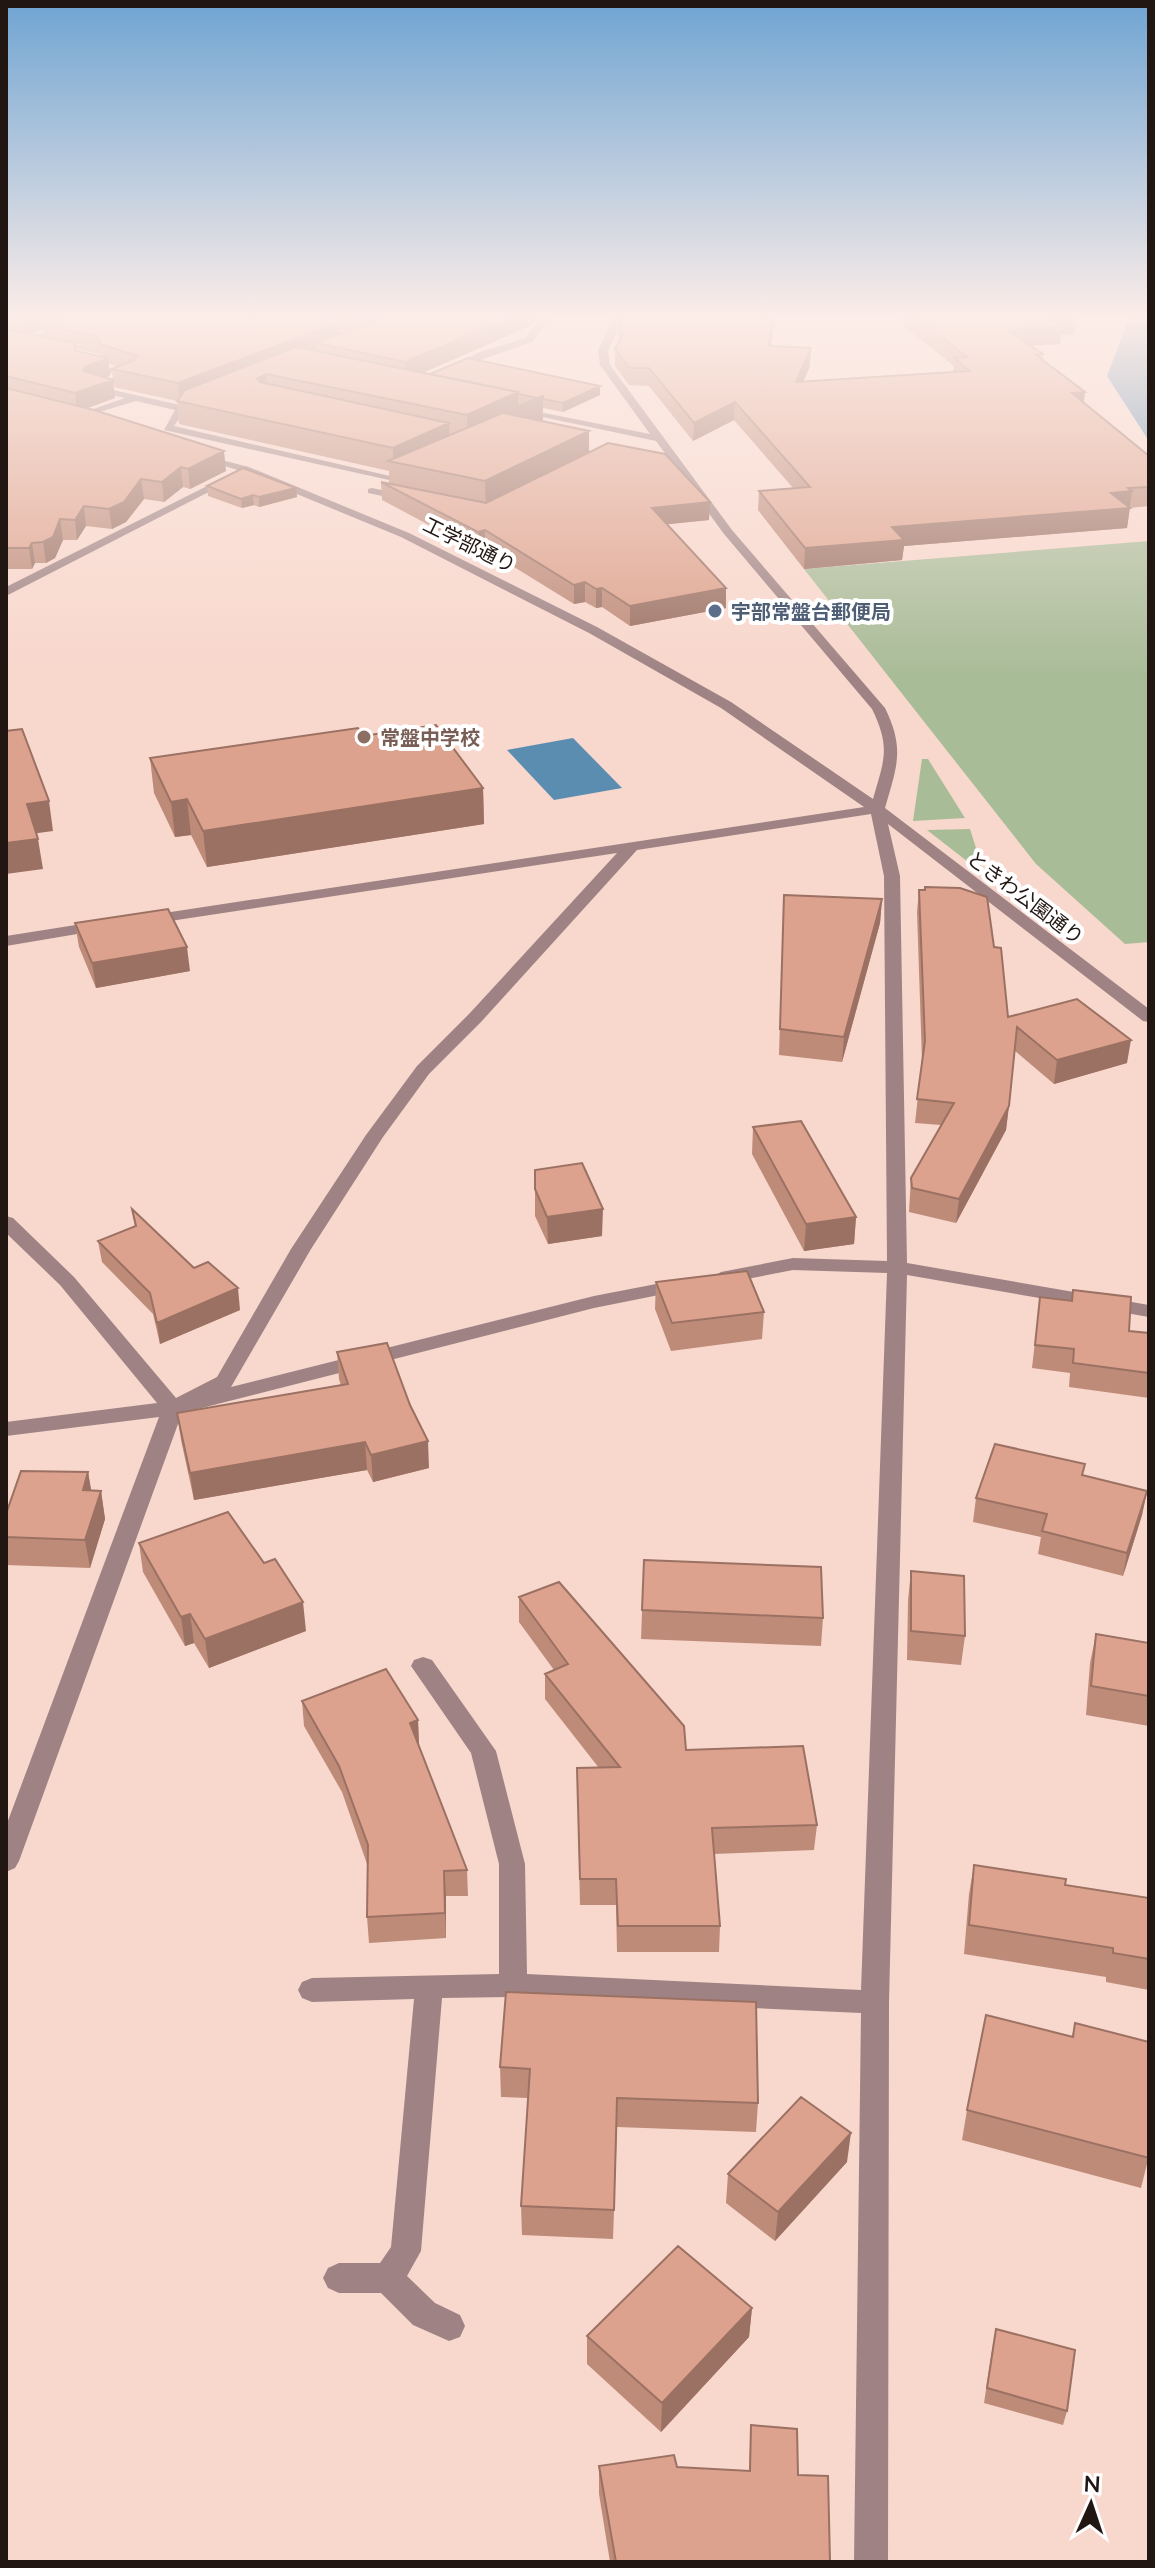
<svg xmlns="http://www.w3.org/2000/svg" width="1155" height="2568" font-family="Lato,'Noto Sans JP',sans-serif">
  <rect width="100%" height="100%" fill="#f8d7cc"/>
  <path fill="#a9bc98" d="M1149 541V942L1125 944 1036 864 804 569Z
    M922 759H928L965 818 913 821Z
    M970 829 981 864 972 865 927 830Z"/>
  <path fill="#5b8db0" d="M1130 316 1149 318V441L1107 376Z
    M573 738 622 788 554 800 507 750Z"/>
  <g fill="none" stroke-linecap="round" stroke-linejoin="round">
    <path fill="#9f8384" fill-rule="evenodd" d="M541 316 550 317 532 342 452 370 444 368 480 352 526 338Z
      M614 316H624L608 351 610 365 732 530 885 708C905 749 897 766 885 808L1149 1009V1022L1143 1021 888 824 900 876 907 1263 1149 1305V1317L907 1275 889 2002 888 2562H854L861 2013 513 1997 442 1998 421 2251 407 2276 435 2303 460 2315 465 2326 460 2337 449 2341 413 2325 381 2293H339L328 2288 323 2278 328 2268 339 2263H380L391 2247 414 1999 312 2002 302 1998 298 1990 302 1982 312 1978 499 1974V1864L471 1753 411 1666 414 1660 423 1657 432 1660 496 1751 525 1864 527 1974 861 1990 887 1273 793 1270 721 1284 711 1278 721 1272 793 1258 887 1261 884 876 871 814 637 850 481 1022 429 1074 383 1137 311 1249 231 1387 594 1296 682 1279 692 1285 689 1289 594 1308 182 1413 19 1861 15 1868 6 1872V1826L159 1417 6 1436V1422L157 1403 60 1285 6 1233V1216L13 1218 74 1277 176 1398 217 1377 291 1249 366 1135 417 1066 469 1014 617 853 144 925 136 920 138 917 864 807 721 708 589 633 401 537 241 471 198 458V454L249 467 409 533 597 627 731 702 873 799C884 760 891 748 872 709L724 534 656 441 514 411 519 408 650 434 600 365 598 351Z
      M85 361 136 375 104 388 180 405 207 397V401L185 410 174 426 403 479 398 482 164 430 175 410 136 401 73 420V416L125 398 89 390V386L120 375 82 366Z
      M227 476 236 478 6 596V587Z
      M372 488 411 496 413 498 407 501 368 493V489Z
      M101 921 109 926 107 929 6 946V936Z"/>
  </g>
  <path fill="#be8b79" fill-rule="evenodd" d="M6 316H539L530 326 422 373 600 386V395L563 412 543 408V421L589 431V452L709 520 667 524 726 608 630 626 602 607 596 608 585 602 574 604 485 549 478 551 382 500 381 482 389 483V471L179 424 177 401 114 387 112 369 117 367 109 364 110 376 105 378 115 398 87 408 226 471 190 489 183 487 164 502 144 499 126 522 112 529 86 526 77 540H63L55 558 46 563H35L32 569H6ZM340 329 350 331 340 334ZM42 330 43 337 30 334ZM76 349 100 354V356L76 351Z
    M620 316H775L771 346 810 366 803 382 953 372 954 366 906 328 899 316H1074L1076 317 1074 334 1061 335 1060 344 1030 345 1043 354V360L1084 403 1149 456V506L1130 508 1127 528 904 546 902 560 804 569 758 510 759 491 793 488 734 420 693 441 649 386 629 385 615 366V349L619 341 618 336V319Z
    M207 486 296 488 297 497 259 507 254 505 242 508 208 496Z
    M150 758 483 788 484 824 207 867 191 835 175 837 154 793Z
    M919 890 994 947 1008 1017 1127 1063 1054 1084 1015 1051 1006 1130 956 1223 909 1212 911 1178 941 1125 915 1123 922 1060 917 912Z
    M784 895 882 899 880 923 842 1062 779 1055Z
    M75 923 190 971 96 988 79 947Z
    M753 1127 856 1217 854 1244 804 1251 752 1154Z
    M535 1170 602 1236 548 1244 535 1216Z
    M132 1209 194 1268 240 1310 160 1344 153 1314 102 1262 98 1241 135 1227Z
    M656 1282 764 1312 762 1339 671 1351 655 1309Z
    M1040 1297 1129 1331 1149 1333V1398L1069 1387 1070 1373 1032 1368Z
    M337 1352 429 1468 373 1482 367 1470 194 1500 181 1440 177 1413 341 1386 339 1379Z
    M88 1472 91 1490 101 1491 105 1519 90 1568 6 1565V1514Z
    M1083 1475 1147 1491 1142 1515 1123 1576 1038 1554 1041 1537 973 1522 976 1498Z
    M139 1543 264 1563 306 1631 209 1668 194 1643 185 1646 143 1572Z
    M644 1560 823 1618 821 1646 641 1639Z
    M911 1571 965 1636 961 1665 907 1660 908 1600Z
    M519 1597 686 1750 817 1825 814 1850 714 1854 720 1926 719 1952H617L616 1905H580L577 1768H599L545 1699V1674L554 1670 519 1622Z
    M1096 1634 1149 1643V1726L1086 1715 1090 1663Z
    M302 1701 418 1720 419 1746 467 1870 468 1896H446V1938L369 1943 367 1917V1864L342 1792 304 1726Z
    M974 1865 1065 1885 1149 1898V1990L1106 1982V1977L964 1954 969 1894Z
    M506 1992 758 2103 756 2132 617 2127 613 2239 522 2235 521 2206 528 2098 501 2097 500 2067Z
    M1075 2023 1149 2156 1141 2188 962 2140 967 2110 1072 2036Z
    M847 2162 775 2241 726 2203 728 2174Z
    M752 2308 749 2337 661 2432 587 2364V2336Z
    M993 2344 1067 2411 1063 2425 984 2403Z
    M751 2425 798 2475 830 2562H610L599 2494V2466L677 2467 749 2471Z"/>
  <path fill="#9b7163" d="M30 316H87L41 325 42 330 21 337 18 320Z
    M357 316H409L358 332Z
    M514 316H539L530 326 406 380 405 362Z
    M773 316H775L768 363 769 346Z
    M1076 317 1074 334 1061 335 1060 344 1005 347 1007 330 1052 319Z
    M340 322 341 340 316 343 317 349 180 402 178 383Z
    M811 348 810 366 795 400 796 382Z
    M108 358 110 376 87 385 83 371 85 367Z
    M266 374 268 396 257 379Z
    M113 380 115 398 77 412 75 393Z
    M600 386V395L563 412V403Z
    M518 392V407L543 396V421L468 438 467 415Z
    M1085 392 1083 410 1072 393Z
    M735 402 734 420 693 441 694 423Z
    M449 423 450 447 393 462V448Z
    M589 431V456L486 508 485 481Z
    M224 451 226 471 190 489 188 469Z
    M181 467 183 487 164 502 162 482Z
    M141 479 144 499 126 522 112 529 109 509Z
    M296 488 297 497 259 507V497Z
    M1132 491 1127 528 904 546 902 560 804 569 805 548 892 527 1111 493Z
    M253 495 254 505 242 508 241 499Z
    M710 502 709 520 651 526 652 508Z
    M84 506 86 526 77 540 75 520Z
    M60 519 63 540 55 558 46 563 43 542Z
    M485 530V549L478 551V532Z
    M32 543 35 563 32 569 29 548Z
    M585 582V602L574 604V585Z
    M602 588V607L596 608V589Z
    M726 588V608L630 626V606Z
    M483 788 484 824 207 867 203 831Z
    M187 799 191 835 175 837 171 802Z
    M49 801 53 831 31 834 27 804Z
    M38 839 43 869 6 874V843Z
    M882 899 880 923 842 1062 844 1037Z
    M187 947 190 971 96 988 92 963Z
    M1131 1040 1127 1063 1054 1084 1057 1060Z
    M1009 1106 1006 1130 956 1223 959 1199Z
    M603 1209 602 1236 548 1244 547 1217Z
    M856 1217 854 1244 804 1251 806 1224Z
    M238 1288 240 1310 160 1344 157 1323Z
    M428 1441 429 1468 373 1482 371 1455Z
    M365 1442 367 1470 194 1500 190 1473Z
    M88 1472 93 1501 83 1490Z
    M101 1491 105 1519 90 1568 85 1540Z
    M1147 1491 1142 1515 1123 1576 1127 1553Z
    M303 1602 306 1631 209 1668 205 1639Z
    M190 1614 194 1643 185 1646 181 1617Z
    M418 1720 419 1746 411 1749 410 1723Z
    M444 1871 446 1896V1938L445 1913Z
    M851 2133 847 2162 775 2241 778 2212Z
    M752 2308 749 2337 661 2432 662 2403Z"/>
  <path fill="#dda28d" stroke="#9b7163" stroke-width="2" d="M6 316H30L18 320 6 318Z
    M67 316H309L340 322 178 383 112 369 135 360 137 356 100 344 98 336 41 325Z
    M388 316H514L405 362 316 343Z
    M620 316H773L769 346 811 348 796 382 970 371 954 358 967 357 914 316H1074L1076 317 1052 319 1062 326 1007 330 1043 354 1036 355 1085 392 1072 393 1149 456V487L1128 488 1132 491 1111 493 1130 508 892 527 904 540 805 548 759 491 810 487 735 402 694 423 649 368H629L615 349 623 335 618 319Z
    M6 329 74 343 76 351 108 358 85 367 83 371 113 380 75 393 6 376Z
    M296 347 518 392 467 415 266 374 257 379 260 382 449 423 393 448 177 401 185 390Z
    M468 358 600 386 563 403 543 399V396L538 398 518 394V392L430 374Z
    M6 388 94 410 224 451 188 469 181 467 162 482 141 479 124 502 109 509 84 506 75 520 60 519 53 537 43 542 32 543 29 548H6Z
    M543 396 503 413 589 431 485 481 388 461Z
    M608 443 665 454 710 502 652 508 726 588 630 606 602 588 596 589 585 582 574 585 485 530 478 532 381 482 486 503Z
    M243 468 296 488 259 497 253 495 241 499 207 486Z
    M436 725 483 788 203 831 187 799 171 802 150 758 358 728 363 736Z
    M22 729 49 801 27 804 38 839 6 843V731Z
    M925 887 960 888 987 897 994 947 1001 948 1008 1017 1077 999 1131 1040 1057 1060 1017 1027 1009 1106 959 1199 912 1188 911 1178 954 1103 917 1099 925 1041 919 890H925Z
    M784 895 882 899 844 1037 780 1029Z
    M168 909 187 947 92 963 75 923Z
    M801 1121 856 1217 806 1224 753 1127Z
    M582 1163 603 1209 547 1217 535 1189V1170Z
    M132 1209 194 1268 208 1262 238 1288 157 1323 150 1293 98 1241 136 1226Z
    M747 1271 764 1312 672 1323 656 1282Z
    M1073 1290 1131 1297 1129 1331 1149 1333V1373L1073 1363 1074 1349 1035 1345 1040 1297 1072 1301Z
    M387 1343 410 1405 428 1441 371 1455 365 1442 190 1473 177 1413 348 1384 337 1352Z
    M995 1444 1085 1464 1082 1475 1147 1491 1127 1553 1042 1531 1047 1514 976 1498Z
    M21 1471 88 1472 83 1490 101 1491 85 1540 6 1537V1514Z
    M228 1512 264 1563 275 1559 303 1602 205 1639 190 1614 181 1617 139 1543Z
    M644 1560 821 1567 823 1618 642 1610Z
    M911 1571 964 1576 965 1636 911 1631Z
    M559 1582 684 1726 686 1750 803 1746 817 1825 712 1828 720 1926H618L616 1879H580L577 1768 620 1767 545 1674 568 1664 519 1597Z
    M1096 1634 1149 1643V1696L1091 1686Z
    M386 1669 418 1720 410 1723 467 1870 444 1871 445 1913 367 1917 368 1845 339 1766 302 1701Z
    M974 1865 1066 1879 1065 1885 1149 1898V1959L1113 1953V1948L969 1925Z
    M506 1992 756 2002 758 2103 617 2098 614 2210 521 2206 530 2069 500 2067Z
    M986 2015 1073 2037 1075 2023 1149 2042V2158L967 2110Z
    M801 2097 851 2133 778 2212 728 2174Z
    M678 2246 752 2308 662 2403 587 2336Z
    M996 2329 1075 2350 1067 2411 987 2388Z
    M751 2425 797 2429 798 2475 828 2476 830 2562H616L599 2466 674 2455 677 2467 750 2471Z"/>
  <linearGradient id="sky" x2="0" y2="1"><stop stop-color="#6fa4d2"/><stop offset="0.47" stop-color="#fcede8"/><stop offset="1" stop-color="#fcede8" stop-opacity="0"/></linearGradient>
  <rect width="1155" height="675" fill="url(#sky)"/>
  <circle fill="#5c6f8a" stroke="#fff" stroke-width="3" cx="715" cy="611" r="8"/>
  <circle fill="#8d6e63" stroke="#fff" stroke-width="3" cx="364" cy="737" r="8"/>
  <g text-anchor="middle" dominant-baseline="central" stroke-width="8" stroke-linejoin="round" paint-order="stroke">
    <g font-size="20" fill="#211612" stroke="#fff">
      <text transform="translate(470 544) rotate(26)">工学部通り</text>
      <text transform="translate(1026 897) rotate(37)">ときわ公園通り</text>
    </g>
    <g font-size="20" font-weight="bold" fill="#4e5e75" stroke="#fff" text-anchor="start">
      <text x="731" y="611">宇部常盤台郵便局</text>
    </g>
    <g font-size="20" font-weight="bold" fill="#785e54" stroke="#fff" text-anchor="start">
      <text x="380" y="737">常盤中学校</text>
    </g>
  </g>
  <rect width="1155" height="2568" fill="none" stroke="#211612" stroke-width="16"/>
  <g transform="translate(1091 2504) rotate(3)" stroke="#ffffff" stroke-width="6" paint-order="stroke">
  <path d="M0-6L14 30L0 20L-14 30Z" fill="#211612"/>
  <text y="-12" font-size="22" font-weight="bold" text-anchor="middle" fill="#211612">N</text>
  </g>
</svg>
